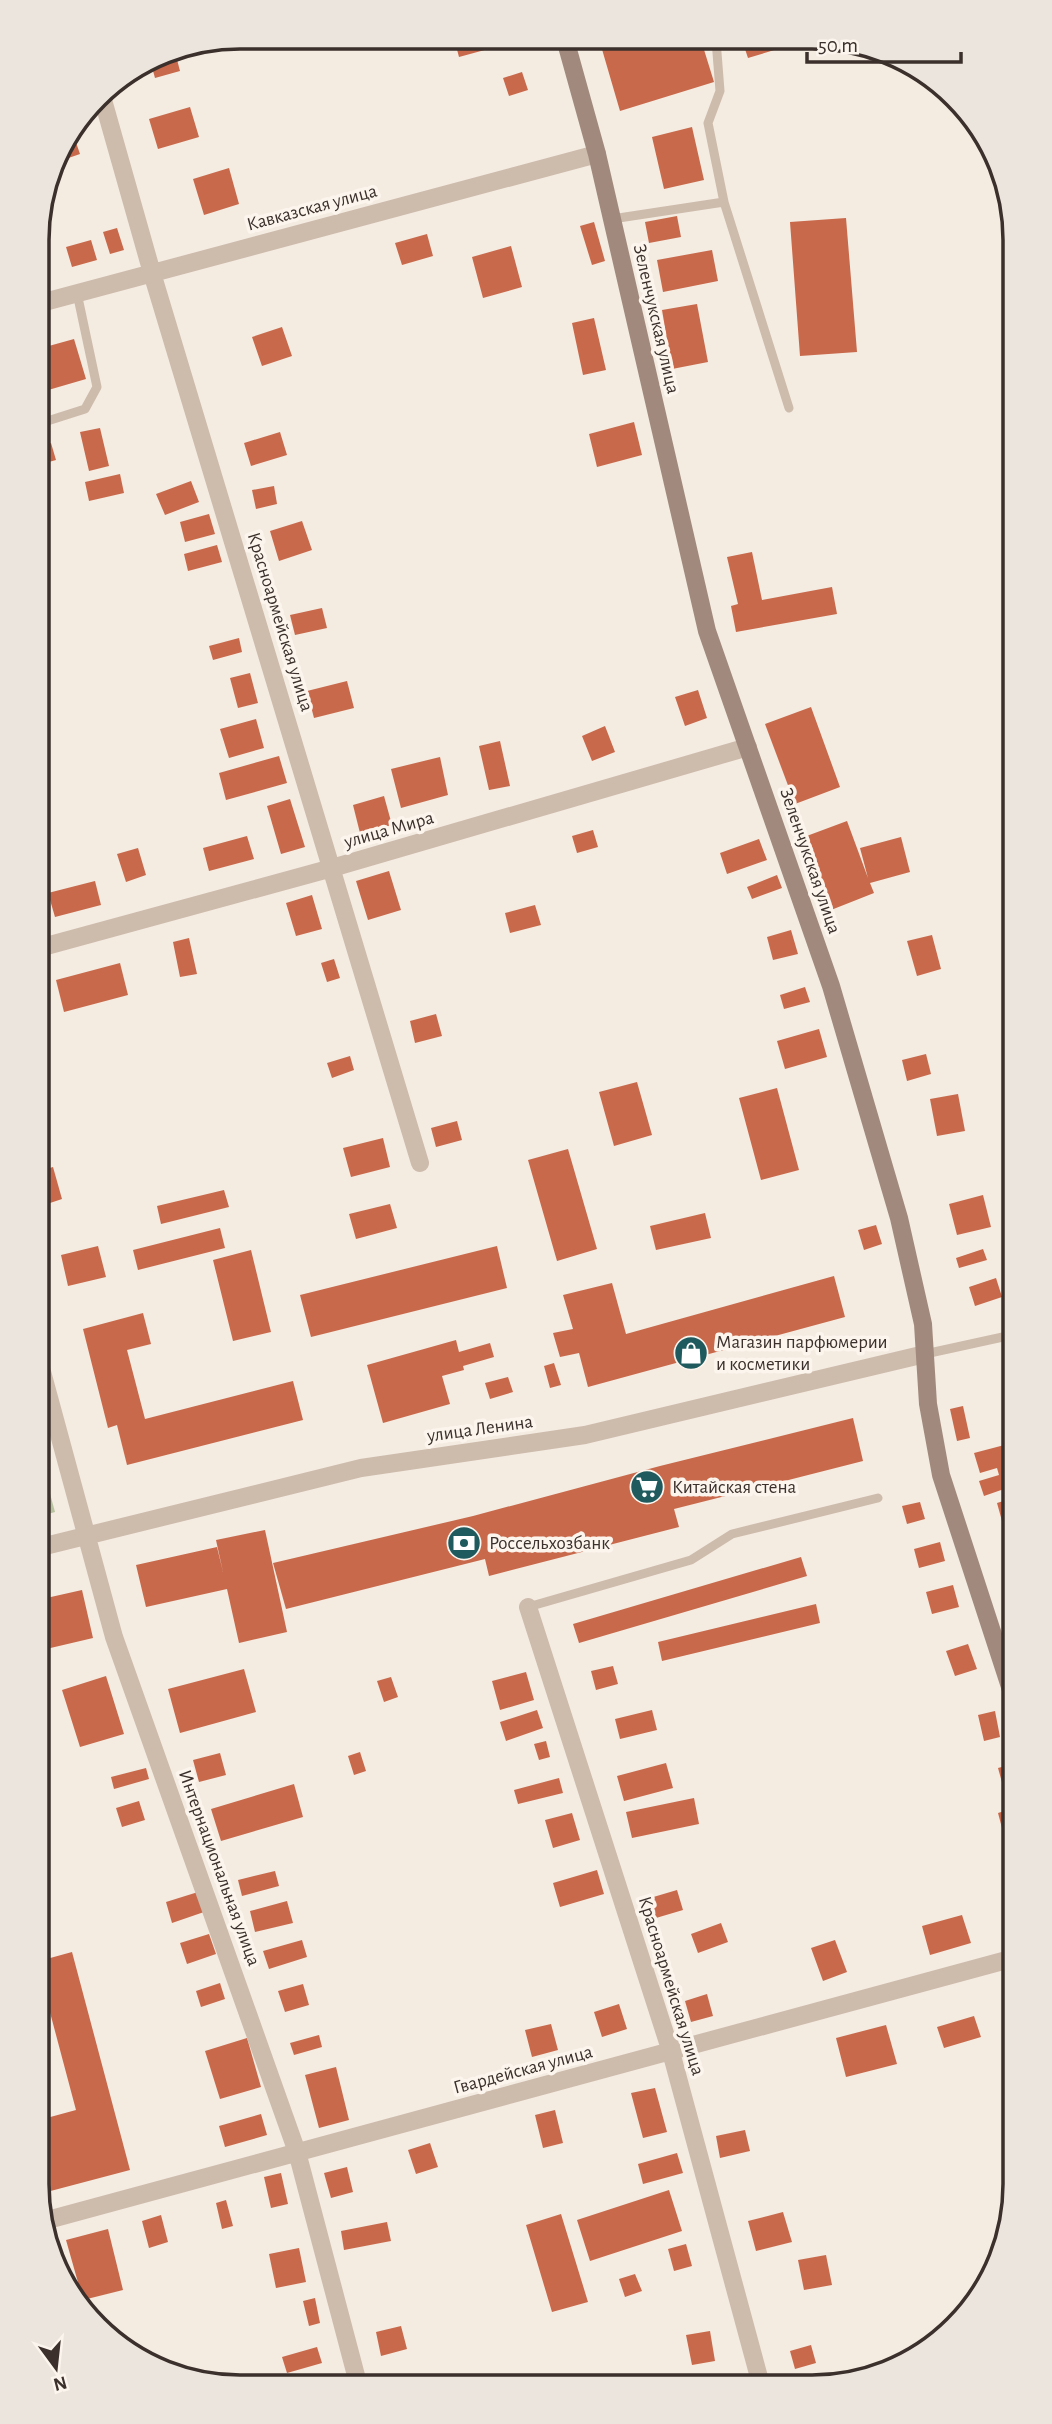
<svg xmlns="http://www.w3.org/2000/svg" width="1052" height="2424" font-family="'Alegreya Sans',sans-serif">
  <rect width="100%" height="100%" fill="#f4ebe1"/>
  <path fill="#b8c4a0" d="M41 1461 55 1512 41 1516Z"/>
  <path fill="#c8694b" d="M471 38H490L492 48 459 57 455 42Z
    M599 39 701 40 714 82 620 111Z
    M742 40H793L794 44 748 58Z
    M175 52 180 71 155 78 150 60Z
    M522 72 528 90 509 96 503 78Z
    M190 107 199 137 158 149 149 119Z
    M692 127 704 180 664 189 652 137Z
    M72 131 80 154 54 163 58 150Z
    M229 168 239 204 204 215 193 179Z
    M677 216 681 237 649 243 645 222Z
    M846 218 857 352 800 356 790 222Z
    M594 222 605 261 592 265 580 226Z
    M117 228 124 250 110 254 103 232Z
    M427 234 433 256 402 265 395 243Z
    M91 240 97 260 72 267 66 247Z
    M511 246 522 287 483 298 472 257Z
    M712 250 718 281 663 292 657 260Z
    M697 304 708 362 672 369 662 310Z
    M594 318 606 370 583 375 572 323Z
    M282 327 292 356 262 366 252 337Z
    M74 339 86 379 38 393V349Z
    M634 422 642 455 597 467 589 434Z
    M100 428 109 466 89 471 80 432Z
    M280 432 287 455 251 466 244 443Z
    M51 443 56 460 38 465V447Z
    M120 474 124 493 89 501 85 482Z
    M191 481 199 502 165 515 156 494Z
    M274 486 277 504 256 509 252 490Z
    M209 514 215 534 185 542 180 522Z
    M302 521 312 550 279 561 270 531Z
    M217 545 222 562 188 571 184 554Z
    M752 552 762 600 832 587 837 614 736 632 731 606 738 604 727 557Z
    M322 608 327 628 295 635 290 615Z
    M239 638 242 652 213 660 209 646Z
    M250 673 258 703 238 708 230 678Z
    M347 681 354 708 314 718 307 691Z
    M698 690 707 718 685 726 675 697Z
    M811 707 840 787 795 804 765 724Z
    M256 719 264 748 229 758 220 729Z
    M605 726 615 752 592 761 582 736Z
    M500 741 510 786 489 790 479 746Z
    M279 756 287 783 226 800 219 773Z
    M440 757 448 795 401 808 391 769Z
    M384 796 392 825 360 833 353 805Z
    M290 799 305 847 281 854 267 806Z
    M847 821 868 878 860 848 901 837 910 872 870 883 874 893 831 910 804 837Z
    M593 830 598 847 577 853 572 836Z
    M247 836 254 859 209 871 203 848Z
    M759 839 767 860 727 874 720 853Z
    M138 848 146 875 126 882 117 854Z
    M389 871 401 910 368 920 356 881Z
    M777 875 782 888 752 899 747 887Z
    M95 881 101 905 55 917 48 893Z
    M312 895 322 929 296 936 286 903Z
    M535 905 541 925 510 933 505 913Z
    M791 930 798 954 773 960 767 937Z
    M932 935 941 969 917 976 907 941Z
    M189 938 197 974 180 977 173 942Z
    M334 959 340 978 327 982 321 963Z
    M120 963 128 995 64 1012 56 980Z
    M805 987 810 1002 784 1009 780 995Z
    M436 1014 442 1036 415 1043 410 1021Z
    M819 1029 827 1057 785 1069 777 1041Z
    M926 1054 931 1074 907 1081 902 1060Z
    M350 1056 354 1070 332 1078 327 1063Z
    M637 1082 652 1135 614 1146 599 1092Z
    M777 1088 799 1170 761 1180 739 1098Z
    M958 1094 965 1131 937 1136 930 1099Z
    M457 1121 462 1140 436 1147 431 1128Z
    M383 1138 390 1167 351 1177 343 1148Z
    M568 1149 597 1249 557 1261 528 1160Z
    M53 1167 62 1199 41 1206 40 1171Z
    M224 1190 229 1207 161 1224 157 1206Z
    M983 1195 991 1227 957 1235 949 1204Z
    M390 1204 397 1228 356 1239 349 1214Z
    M705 1213 711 1238 656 1250 650 1226Z
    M876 1225 882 1244 864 1250 858 1230Z
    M220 1228 225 1248 138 1270 133 1250Z
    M98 1246 106 1277 68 1286 61 1255Z
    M497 1246 507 1288 311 1337 300 1295Z
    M983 1249 987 1260 959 1268 956 1258Z
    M251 1250 271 1332 233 1341 213 1260Z
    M834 1276 845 1317 588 1387 579 1353 560 1357 553 1333 573 1329 563 1295 612 1283 626 1334Z
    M996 1278 1002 1297 975 1306 969 1287Z
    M143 1313 151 1344 127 1350 145 1419 293 1381 303 1420 127 1465 117 1425 108 1428 83 1329Z
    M456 1340 459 1352 490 1343 494 1357 463 1366 464 1370 442 1376 450 1404 383 1423 367 1365Z
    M554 1363 561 1385 550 1388 544 1366Z
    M508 1377 513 1392 490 1399 485 1383Z
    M963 1406 970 1438 957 1441 950 1409Z
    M853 1418 863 1461 674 1509 679 1527 489 1576 485 1559 286 1609 273 1563 473 1516 660 1466Z
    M1012 1443 1013 1490 1006 1492 1004 1489 984 1496 979 1481 999 1475 997 1468 980 1473 974 1453Z
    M1013 1498V1517L1002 1521 997 1503Z
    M920 1502 925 1519 907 1524 902 1506Z
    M265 1530 287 1632 239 1643 227 1589 146 1607 136 1565 217 1547 223 1572 216 1540Z
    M1013 1541V1562L1009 1563 1004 1543Z
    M940 1542 945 1561 919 1568 914 1549Z
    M801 1557 807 1576 579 1643 573 1624Z
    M953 1585 959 1607 932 1614 926 1592Z
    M82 1590 93 1638 42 1650V1599Z
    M816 1604 820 1623 662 1661 658 1642Z
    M968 1644 977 1669 955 1676 946 1651Z
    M613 1666 618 1684 596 1690 591 1671Z
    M244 1669 256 1712 180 1733 168 1689Z
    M526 1672 534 1700 500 1710 492 1681Z
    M106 1676 124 1734 80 1747 62 1690Z
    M391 1677 398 1697 384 1702 377 1681Z
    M537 1710 543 1728 506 1741 500 1722Z
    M652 1710 657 1730 620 1739 615 1719Z
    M995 1711 1000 1737 984 1741 978 1715Z
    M546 1741 550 1757 539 1760 534 1744Z
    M360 1752 366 1771 354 1775 348 1756Z
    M220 1753 226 1775 199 1782 193 1760Z
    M666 1763 673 1788 624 1801 617 1776Z
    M1013 1764V1790L1005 1793 998 1768Z
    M146 1768 149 1779 114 1789 111 1777Z
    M559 1778 563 1793 518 1804 514 1790Z
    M294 1784 303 1817 221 1841 211 1809Z
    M694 1798 699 1824 632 1838 626 1812Z
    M139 1801 145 1820 122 1827 116 1808Z
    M1014 1808V1825L1002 1828 998 1813Z
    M572 1813 580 1840 553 1848 545 1820Z
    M597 1870 604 1894 560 1907 553 1883Z
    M275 1871 279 1886 242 1896 238 1880Z
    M677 1890 683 1910 656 1918 650 1898Z
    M198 1892 204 1912 172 1923 166 1902Z
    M287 1901 293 1923 255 1932 250 1911Z
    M962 1915 971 1943 930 1955 922 1926Z
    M721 1923 728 1942 698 1953 691 1934Z
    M209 1934 216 1954 187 1964 180 1943Z
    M302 1940 307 1957 269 1969 263 1951Z
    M835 1940 847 1972 823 1981 811 1948Z
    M72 1952 130 2170 43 2193V2119L76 2110 43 1986V1967L45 1966 43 1960Z
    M220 1983 225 1999 201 2007 196 1991Z
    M303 1984 309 2005 285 2012 278 1991Z
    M707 1994 713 2016 691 2022 685 2001Z
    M619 2004 627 2029 602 2037 594 2012Z
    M974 2016 981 2037 944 2048 937 2027Z
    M551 2024 558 2050 532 2057 525 2030Z
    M886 2025 897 2064 846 2077 836 2038Z
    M319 2035 322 2047 294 2055 290 2043Z
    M247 2038 261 2087 220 2099 205 2051Z
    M336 2067 349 2120 319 2128 305 2075Z
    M655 2088 667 2132 643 2138 631 2093Z
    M555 2110 563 2143 543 2148 535 2115Z
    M261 2114 267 2135 225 2147 219 2126Z
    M745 2130 750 2151 720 2158 716 2136Z
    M430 2143 438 2167 416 2174 408 2150Z
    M677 2153 683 2173 643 2184 638 2164Z
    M347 2167 353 2192 331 2198 324 2173Z
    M281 2173 288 2204 271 2208 264 2177Z
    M669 2190 682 2231 590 2261 577 2220Z
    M226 2200 233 2226 222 2229 216 2203Z
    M783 2212 792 2242 756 2251 748 2221Z
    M561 2214 588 2302 552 2312 526 2225Z
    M161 2215 168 2242 149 2248 142 2221Z
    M387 2222 391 2241 344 2250 341 2231Z
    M108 2229 123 2290 83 2300 66 2240Z
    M686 2244 692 2266 674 2271 668 2249Z
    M299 2248 306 2282 276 2288 269 2254Z
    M826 2255 832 2285 804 2290 798 2260Z
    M635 2274 642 2291 625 2297 619 2279Z
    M315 2298 320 2323 309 2326 303 2301Z
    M401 2326 407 2349 381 2356 376 2332Z
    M710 2331 715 2361 692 2365 686 2335Z
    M811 2345 816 2363 795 2369 790 2351Z
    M317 2347 322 2363 287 2373 282 2357Z"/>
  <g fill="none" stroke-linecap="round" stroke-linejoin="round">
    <path stroke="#cdbbac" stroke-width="9" d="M716 40 720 91 708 123 724 202
      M612 219 724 202 789 408
      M38 424 85 409 97 387 77 293
      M925 1354 1012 1335
      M528 1607 691 1560 732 1534 878 1498"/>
    <path stroke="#cdbbac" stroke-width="18" d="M101 93 152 273 420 1163
      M37 304 597 154
      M39 948 332 868 748 747
      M41 1368 114 1637 297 2152 358 2383
      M41 1547 361 1468 585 1435 925 1354
      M528 1607 671 2052 760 2381
      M44 2221 1014 1958"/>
    <path stroke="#a18a7d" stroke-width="18" d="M565 39 597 154 707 631 831 986 899 1218 923 1324 928 1404 941 1475 1013 1696"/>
  </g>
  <defs>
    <g id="shop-disc" transform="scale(1.75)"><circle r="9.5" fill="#1f5a5e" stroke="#fbf5ee"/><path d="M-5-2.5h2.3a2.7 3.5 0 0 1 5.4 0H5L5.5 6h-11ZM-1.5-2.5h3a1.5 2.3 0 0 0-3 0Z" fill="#fff"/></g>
    <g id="supermarket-disc" transform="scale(1.75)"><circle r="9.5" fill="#1f5a5e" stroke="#fbf5ee"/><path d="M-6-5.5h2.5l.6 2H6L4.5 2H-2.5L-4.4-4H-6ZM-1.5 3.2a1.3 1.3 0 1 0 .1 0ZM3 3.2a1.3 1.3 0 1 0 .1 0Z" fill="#fff"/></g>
    <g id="bank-disc" transform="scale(1.75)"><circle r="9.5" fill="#1f5a5e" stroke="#fbf5ee"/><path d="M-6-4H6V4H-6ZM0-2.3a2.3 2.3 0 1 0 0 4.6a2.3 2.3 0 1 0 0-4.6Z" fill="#fff"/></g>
  </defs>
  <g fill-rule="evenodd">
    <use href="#shop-disc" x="691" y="1353"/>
    <use href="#supermarket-disc" x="647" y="1487"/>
    <use href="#bank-disc" x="464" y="1543"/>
  </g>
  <g text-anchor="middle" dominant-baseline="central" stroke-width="7" stroke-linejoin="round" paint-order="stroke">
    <g font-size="19" fill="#3b302b" stroke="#fbf5ee">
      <text transform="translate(312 208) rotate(-15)">Кавказская улица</text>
      <text transform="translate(656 319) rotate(77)">Зеленчукская улица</text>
      <text transform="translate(280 622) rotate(73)">Красноармейская улица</text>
      <text transform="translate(389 830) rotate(-16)">улица Мира</text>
      <text transform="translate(810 861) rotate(71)">Зеленчукская улица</text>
      <text transform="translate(480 1429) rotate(-8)">улица Ленина</text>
      <text transform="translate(219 1868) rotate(70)">Интернациональная улица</text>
      <text transform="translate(671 1986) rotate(73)">Красноармейская улица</text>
      <text transform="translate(523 2070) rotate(-15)">Гвардейская улица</text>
    </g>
    <g font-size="19" fill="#3b302b" stroke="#fbf5ee" text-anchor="start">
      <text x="716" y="1342">Магазин парфюмерии<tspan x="716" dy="22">и косметики</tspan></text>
      <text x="672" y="1487">Китайская стена</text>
      <text x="489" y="1543">Россельхозбанк</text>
    </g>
  </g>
  <path d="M0 0H1052V2424H0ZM240 49H812A191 191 0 0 1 1003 240V2184A191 191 0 0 1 812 2375H240A191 191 0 0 1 49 2184V240A191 191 0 0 1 240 49Z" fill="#ece5de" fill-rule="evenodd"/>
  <path fill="none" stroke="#3b302b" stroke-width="3.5" d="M240 49H812A191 191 0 0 1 1003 240V2184A191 191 0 0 1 812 2375H240A191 191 0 0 1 49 2184V240A191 191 0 0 1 240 49Z"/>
  <g transform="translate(56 2368) rotate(165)" stroke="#fbf5ee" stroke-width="5" paint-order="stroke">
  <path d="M0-5L12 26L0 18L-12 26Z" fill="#3b302b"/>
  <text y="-10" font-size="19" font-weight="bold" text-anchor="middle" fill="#3b302b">N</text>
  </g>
  <path d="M807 52v10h154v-10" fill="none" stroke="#3b302b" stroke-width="3.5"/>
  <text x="818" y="52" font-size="21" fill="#3b302b" stroke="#fbf5ee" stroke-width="5" paint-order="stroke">50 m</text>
</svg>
